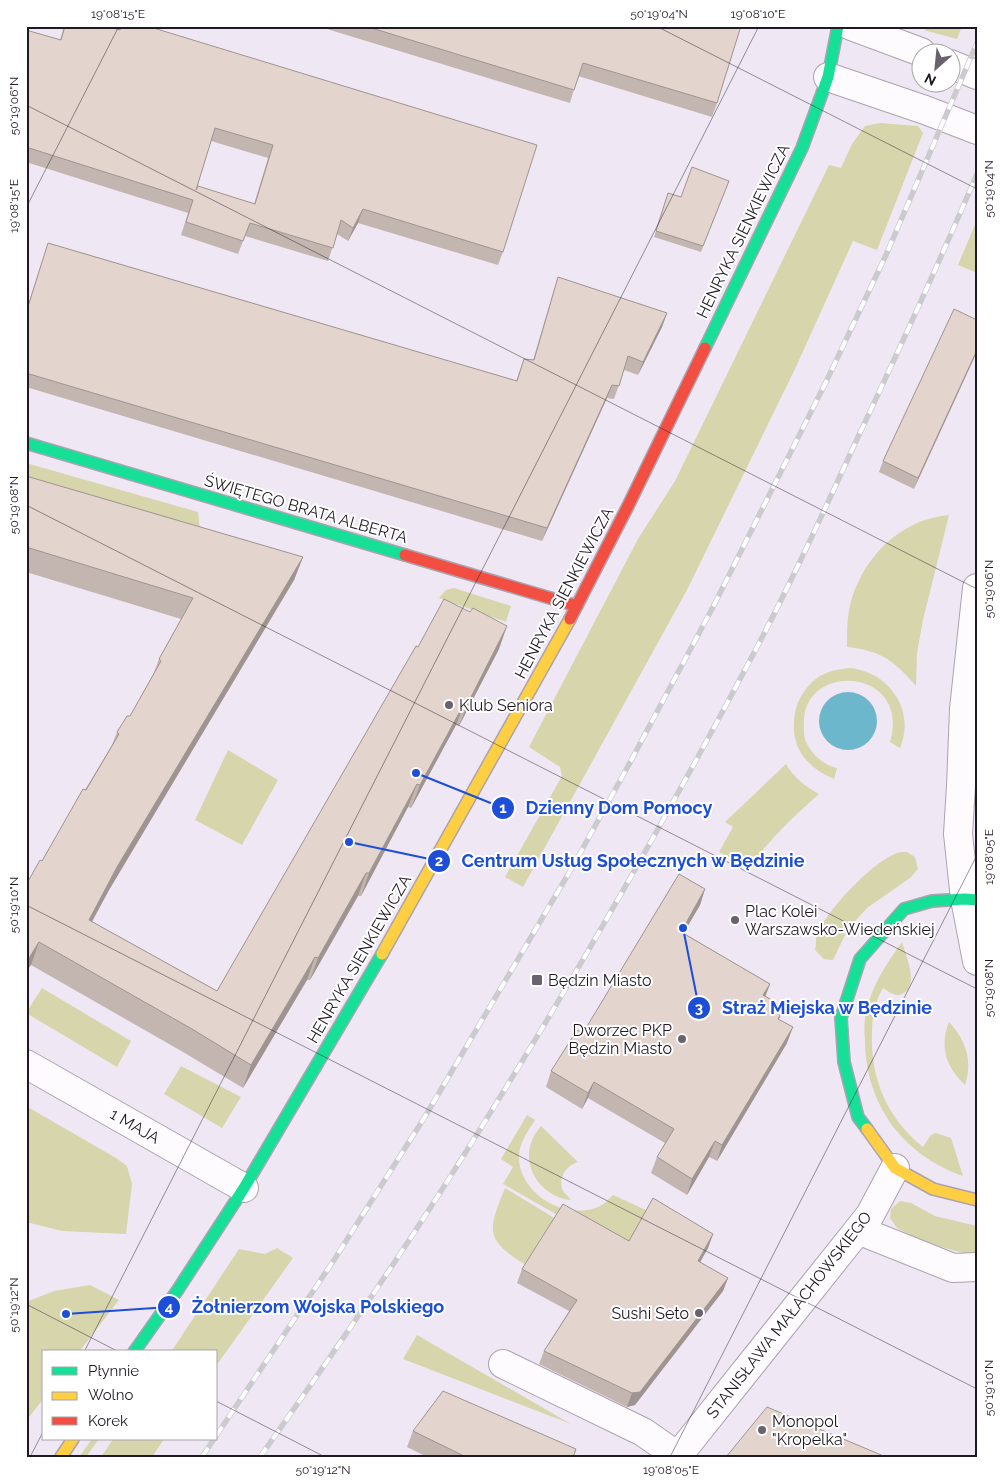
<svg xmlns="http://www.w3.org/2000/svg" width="1003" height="1483" font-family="Raleway,sans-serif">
  <rect width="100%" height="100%" fill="#f0e7f5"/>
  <path fill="#d7d5ac" d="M919 26H962L957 39 927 31Z
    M880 123 918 126 923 133 877 250 853 241 795 369 687 590 523 887 505 877 562 776 560 767 529 747 638 539 675 481 829 165 841 168 852 144 865 126Z
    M977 220V273L958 265Z
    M26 463 198 512 200 530 26 483Z
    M949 515 923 620 917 653 916 686C893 660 882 651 847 647 847 632 847 616 851 601 865 555 900 520 949 515Z
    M454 588 511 606 506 622 439 598 446 590Z
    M850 668C889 672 916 710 900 748L890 742C911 669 808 661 804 719 804 727 803 735 806 742 812 754 823 765 837 768L834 779C805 767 789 745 795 713 797 700 806 686 817 678 827 671 839 669 850 668Z
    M228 750 278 780 242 845 195 820Z
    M786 764C794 778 805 786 819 794 793 817 769 840 749 868L719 852 733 827 725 822Z
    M907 852 915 857 918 869 910 878 867 908 848 929 833 960 824 959 815 950C816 946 816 942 816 938 823 914 871 863 895 854 898 852 903 852 907 852Z
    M902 942C906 956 920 987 902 994 895 997 889 992 883 988 875 1001 872 1017 872 1032 870 1078 887 1118 923 1147L931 1135 936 1133 951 1138 963 1176C903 1155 865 1104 865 1040 864 1031 864 1022 866 1013 871 987 886 964 902 942Z
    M42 988 131 1041 117 1067 26 1013Z
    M949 1022C966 1040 973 1061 965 1085 946 1067 939 1047 949 1022Z
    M181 1066 241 1097 222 1128 164 1094Z
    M26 1106 116 1158 127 1166 132 1184 126 1234 62 1231 26 1222Z
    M527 1115 535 1120C528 1131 520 1142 519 1155 517 1191 562 1220 595 1208 603 1206 608 1200 613 1195L648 1211 624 1253 503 1184 513 1167 501 1159Z
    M541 1126 578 1162C566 1165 557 1179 563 1191 565 1194 569 1197 571 1200 544 1198 522 1170 531 1143 533 1136 537 1131 541 1126Z
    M505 1188 556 1219 526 1265C484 1240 488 1230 505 1188Z
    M900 1201 911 1203 935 1216 977 1226V1257L924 1242 897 1228 890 1218 891 1209Z
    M277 1248 293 1258 216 1366V1352H171L239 1249 265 1254Z
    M90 1285 119 1300 79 1352H44V1398L26 1421V1302L54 1291Z
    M417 1335 571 1424 403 1359Z
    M92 1439H99L86 1457H79Z
    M113 1439H164L152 1457H101Z"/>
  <path fill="#6db7cc" d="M819 721a29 29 0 1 1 58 0a29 29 0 1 1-58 0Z"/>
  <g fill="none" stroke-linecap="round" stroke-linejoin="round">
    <g stroke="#aba3af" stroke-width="30">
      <path id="street" d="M851 26 921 52
        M950 64 977 75
        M828 77 925 110 977 130
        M977 588 964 709 961 786 958 834 965 899 977 961
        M26 1064 244 1188
        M858 1230 953 1268 977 1267
        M503 1364 643 1432 679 1457
        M677 1457 870 1215 895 1168"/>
    </g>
    <g stroke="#aba3af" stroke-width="14">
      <path id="fast" d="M705 348 802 148 828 77 838 26
        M26 443 405 555
        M867 1129 858 1117 844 1062 841 1018 860 959 904 909 932 901 965 899 977 900
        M134 1352 177 1291 244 1188 382 954"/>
    </g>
    <g stroke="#aba3af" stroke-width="14">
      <path id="slow" d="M382 954 570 619
        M867 1129 895 1168 933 1189 977 1200
        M61 1457 73 1439"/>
    </g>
    <g stroke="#aba3af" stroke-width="14">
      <path id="jam" d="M405 555 577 606
        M570 619 628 506 705 348"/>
    </g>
    <use href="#street" stroke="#fdfbfe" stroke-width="28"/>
    <use href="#fast" stroke="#16e098" stroke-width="11"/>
    <use href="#slow" stroke="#ffcf43" stroke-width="11"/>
    <use href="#jam" stroke="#f24e42" stroke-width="11"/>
    <g stroke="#cdcacf" stroke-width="5.5">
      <path id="rail" d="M216 1436 334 1260 426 1115 573 866 627 768 713 607 826 382 886 255 977 43
        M202 1457 214 1439
        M260 1457C323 1368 385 1279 443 1188 555 1013 658 834 755 651 792 581 825 509 858 437 899 350 939 263 977 174"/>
    </g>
    <use href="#rail" stroke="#fff" stroke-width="4" stroke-dasharray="11" stroke-linecap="butt"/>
  </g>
  <path fill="#c3b6b1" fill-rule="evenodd" d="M64 26H107L119 30 120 26H147L503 252 498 265 358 223 348 241 337 234 328 261 245 236 238 254 181 235 188 213 26 162V30L60 40ZM211 141 268 158 254 204 197 187Z
    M317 26H741L717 103 712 117 578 76 570 103Z
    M729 181 701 252 654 237 666 199 681 197Z
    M48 243 516 381 524 359 533 360 554 290 558 277 667 313 662 327 638 375 624 370 614 399 607 398 542 541 26 387V311Z
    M977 320 914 489 879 472 883 461Z
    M26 476 303 557 294 580 109 890 92 922 217 991 418 647 499 649 459 726 456 725 411 808 408 807 361 896H358L310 980H307L243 1088 183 1052 31 965 42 861 112 745 117 732 130 716 153 675 159 659 181 619 26 572Z
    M705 889 700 905 683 933 770 984 765 996 784 1007 779 1020 787 1043 717 1161 709 1157 687 1195 651 1173 657 1157 665 1143 588 1098 582 1109 546 1087 551 1071Z
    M713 1234 708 1248 700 1262 728 1278 723 1291 635 1405 627 1407 539 1364 544 1351 569 1311 517 1283 522 1269 629 1241Z
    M413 1431 576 1449 574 1457H427L407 1447Z"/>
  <path fill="#9f9490" d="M363 209 358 223 348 241 353 228Z
    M667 313 662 327 638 375 643 362Z
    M977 350V352L914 489 918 478Z
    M612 385 607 398 542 541 547 528Z
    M303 557 294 580 109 890 80 943 89 920 117 867Z
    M507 626 499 649 459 726 468 703Z
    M465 702 456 725 411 808 420 785Z
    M417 784 408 807 361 896 369 873Z
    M366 873 358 896 310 980 318 958Z
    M705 889 700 905 675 948 681 932Z
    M39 942 31 965 26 972V963Z
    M315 957 307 980 243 1088 251 1065Z
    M770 984 764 1000 763 995Z
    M793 1027 787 1043 717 1161 722 1145Z
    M594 1082 588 1098 582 1109 588 1093Z
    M715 1141 709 1157 687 1195 692 1179Z
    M713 1234 708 1248 693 1275 698 1261Z
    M728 1278 723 1291 635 1405 627 1407 632 1393Z"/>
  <path fill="#e3d4ce" stroke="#9f9490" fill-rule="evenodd" d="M65 26H107L120 30 121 26H147L537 145 503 252 363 209 353 228 341 220 333 248 250 223 243 241 186 222 193 200 26 147V30L61 40ZM215 128 273 145 255 204 198 186 196 190Z
    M365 26H741L717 103 583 63 574 90Z
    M692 167 729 181 703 246 656 231 668 193 681 197Z
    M48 243 517 381 524 359 534 360 558 277 667 313 643 362 628 356 619 386 612 385 547 528 26 373V313Z
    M954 309 977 320V350L918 478 883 461Z
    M26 476 303 557 117 867 89 920 217 991 416 646 418 647 444 599 470 612 473 608 507 626 468 703 465 702 420 785 417 784 369 873H366L318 958 315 957 251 1065 192 1029 39 942 26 963V885L40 860 42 861 83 789 86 790 119 734 117 732 127 716H130L161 661 159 659 193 598 26 547Z
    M679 874 705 889 681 932 770 984 763 995 784 1007 778 1019 793 1027 722 1145 715 1141 692 1179 657 1157 674 1129 594 1082 588 1093 551 1071 577 1030 583 1033Z
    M653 1198 713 1234 698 1261 728 1278 640 1392 632 1393 544 1351 577 1300 522 1269 563 1204 629 1241Z
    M443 1391 576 1449 573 1457H466L413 1431Z
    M767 1407 886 1457H726Z"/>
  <path fill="none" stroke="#201924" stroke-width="1" stroke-opacity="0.45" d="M656 26 977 189M26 105 977 589M26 208 119 26M26 505 977 989M26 905 977 1389M26 1304 119 1352M84 1352 759 26M216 1401 325 1457M30 1457 44 1430M670 1457 977 855"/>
  <g fill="#69616d" stroke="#fff" stroke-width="2">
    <circle cx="449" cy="705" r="5"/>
    <circle cx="735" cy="920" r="5"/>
    <rect x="531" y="974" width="12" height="12" rx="2.5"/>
    <circle cx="682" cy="1039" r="5"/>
    <circle cx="699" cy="1313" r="5"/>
    <circle cx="762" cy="1430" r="5"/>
  </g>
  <g text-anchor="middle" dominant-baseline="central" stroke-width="4" stroke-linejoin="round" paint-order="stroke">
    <g font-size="16" fill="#201924" stroke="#fff">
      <text transform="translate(743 231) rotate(-64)">HENRYKA SIENKIEWICZA</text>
      <text transform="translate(306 509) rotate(16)">ŚWIĘTEGO BRATA ALBERTA</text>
      <text transform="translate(564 593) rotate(-62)">HENRYKA SIENKIEWICZA</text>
      <text transform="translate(359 959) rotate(-60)">HENRYKA SIENKIEWICZA</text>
      <text transform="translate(135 1126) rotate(30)">1 MAJA</text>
      <text transform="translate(789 1315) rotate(-52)">STANISŁAWA MAŁACHOWSKIEGO</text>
    </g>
    <g font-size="16" fill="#201924" stroke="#fff" text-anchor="start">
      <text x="459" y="705">Klub Seniora</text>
      <text x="745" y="911">Plac Kolei<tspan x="745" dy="18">Warszawsko-Wiedeńskiej</tspan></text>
      <text x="548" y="980">Będzin Miasto</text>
      <text x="672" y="1030" text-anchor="end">Dworzec PKP<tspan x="672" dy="18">Będzin Miasto</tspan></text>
      <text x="689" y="1313" text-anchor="end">Sushi Seto</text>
      <text x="772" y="1421">Monopol<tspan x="772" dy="18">"Kropelka"</tspan></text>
    </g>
  </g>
  <path fill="none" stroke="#1d4ed8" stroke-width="2" d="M416 773L503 808M349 842L439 861M683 928L699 1008M66 1314L169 1307"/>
  <g fill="#1d4ed8" stroke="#fff" stroke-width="2">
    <circle cx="416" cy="773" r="5"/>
    <circle cx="349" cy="842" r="5"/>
    <circle cx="683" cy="928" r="5"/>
    <circle cx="66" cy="1314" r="5"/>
    <circle cx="503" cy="808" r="12"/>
    <circle cx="439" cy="861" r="12"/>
    <circle cx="699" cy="1008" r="12"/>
    <circle cx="169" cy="1307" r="12"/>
  </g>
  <g font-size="15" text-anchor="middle" font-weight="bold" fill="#fff">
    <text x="503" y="813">1</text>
    <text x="439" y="866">2</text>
    <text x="699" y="1013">3</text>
    <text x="169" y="1312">4</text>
  </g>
  <g font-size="18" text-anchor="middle" font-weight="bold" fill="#1d4ed8" stroke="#fff" stroke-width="4" stroke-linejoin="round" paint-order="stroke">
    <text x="619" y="814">Dzienny Dom Pomocy</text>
    <text x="633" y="867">Centrum Usług Społecznych w Będzinie</text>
    <text x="827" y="1014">Straż Miejska w Będzinie</text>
    <text x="318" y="1313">Żołnierzom Wojska Polskiego</text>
  </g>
  <rect width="1003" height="1483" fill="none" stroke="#ffffff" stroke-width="55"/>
  <rect x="42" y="1350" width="175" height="90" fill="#ffffff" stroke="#a6a3a7"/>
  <rect x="52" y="1367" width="25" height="8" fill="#16e098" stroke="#a6a3a7"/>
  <text x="88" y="1376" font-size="15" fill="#201924">Płynnie</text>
  <rect x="52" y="1392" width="25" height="8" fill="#ffcf43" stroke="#a6a3a7"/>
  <text x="88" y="1400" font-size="15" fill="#201924">Wolno</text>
  <rect x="52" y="1417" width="25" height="8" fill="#f24e42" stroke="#a6a3a7"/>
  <text x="88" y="1426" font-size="15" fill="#201924">Korek</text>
  <g transform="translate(936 68) rotate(207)"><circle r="24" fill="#ffffff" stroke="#a6a3a7"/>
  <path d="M0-4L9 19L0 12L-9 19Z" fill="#69616d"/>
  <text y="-8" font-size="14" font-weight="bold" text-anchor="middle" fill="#201924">N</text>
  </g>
  <rect x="28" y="28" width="948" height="1428" fill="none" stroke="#201924" stroke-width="2"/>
  <g font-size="12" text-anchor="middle" fill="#201924">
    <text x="118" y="18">19°08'15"E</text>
    <text x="659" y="18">50°19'04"N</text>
    <text x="758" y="18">19°08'10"E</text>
    <text transform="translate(14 106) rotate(-90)" y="4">50°19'06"N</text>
    <text transform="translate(989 189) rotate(-90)" y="4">50°19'04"N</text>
    <text transform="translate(14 206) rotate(-90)" y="4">19°08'15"E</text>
    <text transform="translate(14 505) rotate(-90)" y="4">50°19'08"N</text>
    <text transform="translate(989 589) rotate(-90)" y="4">50°19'06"N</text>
    <text transform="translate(989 857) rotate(-90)" y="4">19°08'05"E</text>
    <text transform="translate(14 905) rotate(-90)" y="4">50°19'10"N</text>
    <text transform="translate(989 988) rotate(-90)" y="4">50°19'08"N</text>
    <text transform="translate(14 1305) rotate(-90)" y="4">50°19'12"N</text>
    <text transform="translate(989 1388) rotate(-90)" y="4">50°19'10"N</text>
    <text x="323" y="1474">50°19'12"N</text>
    <text x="671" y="1474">19°08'05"E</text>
  </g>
</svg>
